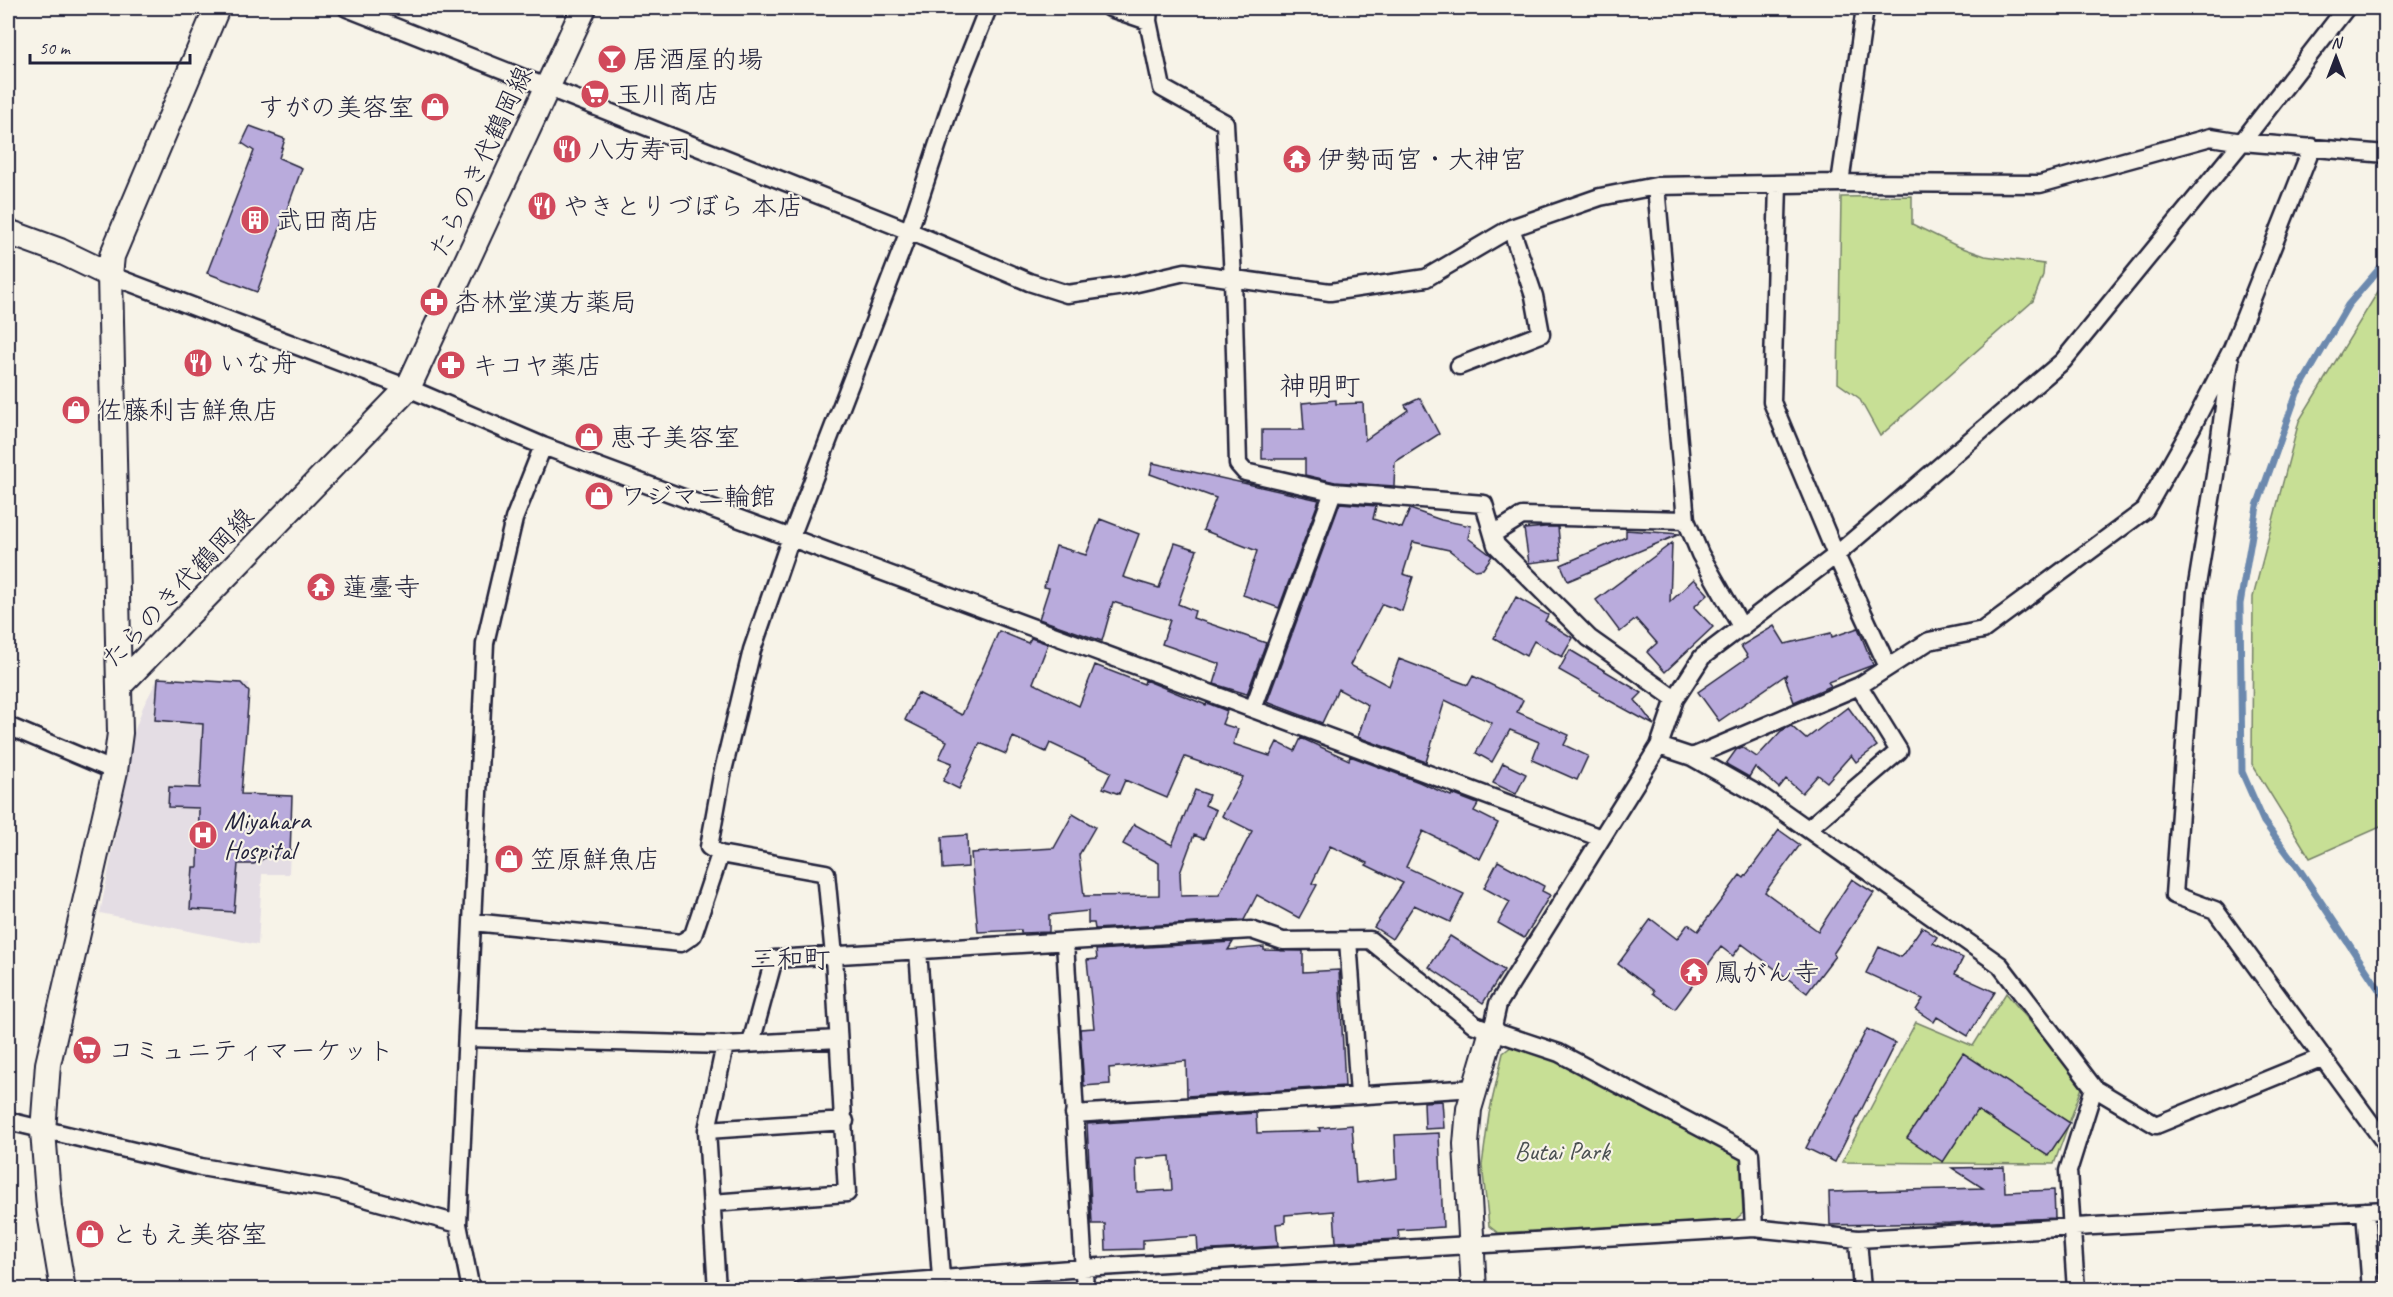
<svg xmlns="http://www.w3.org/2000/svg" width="2393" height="1297" font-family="Caveat,'Klee One',sans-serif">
  <rect width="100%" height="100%" fill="#f7f3e8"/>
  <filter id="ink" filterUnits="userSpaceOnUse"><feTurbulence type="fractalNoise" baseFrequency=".0167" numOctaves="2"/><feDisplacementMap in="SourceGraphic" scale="12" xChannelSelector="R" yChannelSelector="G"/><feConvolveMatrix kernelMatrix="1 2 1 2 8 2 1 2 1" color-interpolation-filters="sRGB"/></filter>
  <g filter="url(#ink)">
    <path fill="#e4dde4" d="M158 678 249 683 241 794 292 796 289 874H262L258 945 100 913 129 769 132 738 143 707Z"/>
    <path fill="#c7df95" stroke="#748068" stroke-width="1.5" d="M1912 196V224L1957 246 1985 256 2044 264 2043 275 2033 301 1880 436 1859 398 1838 383 1841 197Z
      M2385 283V825L2310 858 2252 764 2253 597 2299 421 2382 285Z
      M2006 993 2083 1085 2054 1164 1842 1162 1916 1022 1973 1046Z
      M1512 1046 1556 1059 1740 1157 1743 1213 1735 1220 1498 1233 1489 1226 1482 1165 1489 1114 1503 1053Z"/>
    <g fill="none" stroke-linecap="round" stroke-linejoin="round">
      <path stroke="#6c89ae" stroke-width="7" d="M2386 261 2348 305 2297 393 2257 506 2240 604 2242 772 2264 822 2299 869 2386 1000"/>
    </g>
    <path fill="#b9abdc" stroke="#22223b" stroke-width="1.5" fill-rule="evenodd" d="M250 126 285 139 279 158 302 168 257 292 207 273 254 151 242 143Z
      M1420 398 1439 434 1395 462 1394 486 1335 482 1305 475V459H1262V430H1304L1302 403 1336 400V404L1363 403 1365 440 1408 410 1405 405Z
      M1153 463 1319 500 1279 608 1243 595 1257 551 1203 530 1216 498 1150 474Z
      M1340 503 1376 506 1373 519 1402 528 1410 509 1441 520 1471 526 1468 538 1492 556 1483 569 1475 570 1449 550 1413 542 1403 574 1413 577 1402 611 1382 604 1350 665 1389 686 1399 659 1468 685 1473 676 1523 700 1517 712 1569 735 1564 745 1588 756 1577 780 1532 760 1539 742 1510 730 1492 762 1476 753 1492 723 1445 700 1426 762 1358 737 1368 705 1338 689 1322 723 1267 702Z
      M1100 519 1139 534 1123 577 1159 588 1175 543 1197 550 1178 604 1195 611 1193 618 1266 643 1247 694 1214 684 1220 664 1162 644 1170 620 1113 602 1102 641 1039 619 1049 588 1044 587 1056 546 1086 555Z
      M1545 527H1558L1561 559 1529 563 1524 529Z
      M1626 530 1680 534 1568 581 1561 565 1626 537Z
      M1672 543 1670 602 1694 579 1708 594 1694 607 1713 627 1665 672 1647 652 1657 643 1636 619 1620 632 1596 600Z
      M1516 597 1548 615 1545 621 1573 638 1562 657 1534 641 1526 656 1494 638Z
      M1774 626 1785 644 1831 633 1832 637 1858 628 1873 665 1828 682 1831 686 1794 702 1785 677 1787 674 1719 721 1698 692 1748 657 1741 646Z
      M999 631 1028 643 1031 638 1048 644 1033 683 1079 706 1095 665 1144 684 1145 680 1206 705 1207 703 1227 711 1222 724 1238 729 1233 744 1270 756 1277 742 1295 751 1301 738 1349 760 1350 756 1419 782 1451 796 1452 794 1478 804 1474 811 1498 823 1480 859 1423 831 1406 867 1464 894 1450 922 1414 905 1392 939 1374 927 1403 883 1366 865 1368 863 1330 846 1312 883 1317 885 1299 918 1257 895 1244 920 1095 929 1094 923H1088V911L1049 915V932L1021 933V930L978 932 971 853 1054 848 1073 814 1095 827 1079 855 1084 896 1159 895V863L1123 844 1134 824 1172 845 1195 790 1209 795 1205 805 1216 810 1204 839 1194 835 1180 873 1181 896 1219 895 1252 831 1222 816 1243 777 1185 757 1167 798 1125 780 1119 794 1103 788 1111 772 1050 743 1046 752 1013 737 1006 754 980 743 959 789 943 781 952 763 939 758 947 741 905 720 918 693 962 715Z
      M1570 650 1642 693 1635 700 1654 725 1599 695 1600 693 1559 670Z
      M158 678 241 683 249 692 241 794 292 796 290 856H268L254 864H238L234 912 190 909 193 867H198L199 808 168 807 169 787 200 788 203 724 155 720Z
      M1848 707 1877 746 1856 762 1851 755 1827 782 1818 775 1802 793 1786 779 1779 788 1755 767 1749 777 1726 764 1736 750 1742 747 1757 757 1781 731 1791 726 1806 739Z
      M1503 763 1526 774 1516 794 1493 783Z
      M1779 830 1800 845 1765 892 1818 931 1852 879 1874 893 1833 954 1835 956 1807 993 1742 944 1733 956 1721 947 1675 1009 1653 993 1654 991 1618 964 1651 919 1677 939 1688 924 1698 931 1740 875 1744 878Z
      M967 835 968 867 943 869 942 837Z
      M1498 861 1544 886 1542 891 1550 895 1524 938 1498 923 1510 902 1484 888Z
      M1922 927 1937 937 1933 943 1963 958 1955 974 1995 992 1968 1036 1937 1017 1934 1022 1916 1010 1923 999 1866 973 1879 947 1901 957Z
      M1450 936 1504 970 1483 1003 1429 967Z
      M1233 942 1228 950 1264 947V950L1303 951V972L1339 970 1345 1086 1187 1096 1186 1061 1109 1068 1110 1084 1084 1086 1080 1029 1094 1028 1087 960 1097 959 1096 950Z
      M1867 1029 1895 1043 1835 1162 1806 1148Z
      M1963 1053 2070 1123 2048 1156 1977 1110 1943 1162 1907 1138Z
      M1442 1101 1444 1128 1425 1129 1424 1102Z
      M1256 1113 1257 1133 1320 1131 1319 1128 1352 1125 1356 1183 1397 1178 1395 1135 1439 1133 1443 1227 1398 1230 1399 1239 1336 1242 1334 1211 1285 1215V1223L1276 1224 1278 1246 1198 1251 1197 1236 1143 1240V1249L1106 1250 1105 1224H1092L1087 1124ZM1170 1156 1172 1190 1137 1192 1136 1159Z
      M2004 1167 2005 1192 2054 1190 2055 1218 1950 1223 1830 1225 1829 1192 1983 1188 1952 1168Z"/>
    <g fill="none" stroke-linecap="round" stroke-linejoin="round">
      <g stroke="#22223b" stroke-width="21">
        <path id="street" d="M347 8 909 231 1029 282 1067 294 1124 286 1185 272 1330 292 1426 278 1511 228 1600 197 1656 186 1840 183 2040 184 2211 137 2242 142 2386 154
          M1110 8 1148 21
          M1149 8 1148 21 1162 88 1225 123 1233 279 1238 464 1245 472 1333 492 1484 504 1496 545 1589 638 1675 699
          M1840 183 1865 8
          M1778 184 1772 402 1836 555 1888 667
          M110 275 408 388 543 446 1601 838
          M2230 361 2215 475 2196 591 2174 895 2215 910 2386 1144
          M1459 366 1541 334 1534 296 1511 228
          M1686 520 1700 554 1742 628
          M1493 534 1522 516 1686 520 1656 186
          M1253 709 1333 492
          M8 726 115 771
          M1659 746 1692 757 1761 796 2000 965 2094 1088 2068 1171 2076 1290
          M1692 757 1859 686 1929 641 1983 630 2145 510 2192 427 2232 349 2312 147
          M1809 828 1899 751 1859 686
          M473 922 681 943 693 935 720 854
          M1348 940 1359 1095
          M1065 942 1085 1290
          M918 950 941 1278
          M1492 1031 1498 1004 1659 746 1675 699 1702 657 1836 555 2063 361 2242 142 2346 8
          M467 1038 725 1045 838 1039
          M751 1043 774 959 1251 930 1283 941 1370 940 1475 1025 1559 1053 1750 1154 1754 1228
          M2094 1088 2156 1125 2323 1057
          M1074 1114 1475 1088
          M8 1121 201 1167 336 1190 458 1224
          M707 1130 845 1121
          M712 1203 847 1193 834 956 826 873 720 854 709 847 722 775 752 650 791 537 909 231 957 86 988 8
          M2365 1211 2371 1290
          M1858 1239 1862 1290
          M471 1290 458 1224 485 643 514 519 543 446
          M717 1290 707 1130 725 1045
          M802 1290 1083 1268 1754 1228 1858 1239 2386 1210"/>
      </g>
      <g stroke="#22223b" stroke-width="28">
        <path id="secondary" d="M8 232 60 251 110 275
          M120 685 408 388 584 8
          M63 1290 49 1207 43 1131 48 1064 115 771 120 733 110 275 112 256 217 8
          M1474 1290 1466 1144 1469 1109 1492 1031"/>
      </g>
      <use href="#street" stroke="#f7f3e8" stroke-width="16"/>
      <use href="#secondary" stroke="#f7f3e8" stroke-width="24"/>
    </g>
  </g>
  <defs>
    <g id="bar-disc" transform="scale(1.5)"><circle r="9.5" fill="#d1495b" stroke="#f7f3e8"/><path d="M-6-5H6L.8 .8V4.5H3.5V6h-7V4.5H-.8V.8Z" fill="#fff"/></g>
    <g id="supermarket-disc" transform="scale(1.5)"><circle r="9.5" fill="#d1495b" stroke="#f7f3e8"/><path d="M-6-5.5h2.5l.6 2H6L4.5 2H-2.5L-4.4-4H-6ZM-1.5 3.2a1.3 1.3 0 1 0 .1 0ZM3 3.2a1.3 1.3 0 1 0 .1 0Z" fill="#fff"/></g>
    <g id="shop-disc" transform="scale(1.5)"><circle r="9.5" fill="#d1495b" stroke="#f7f3e8"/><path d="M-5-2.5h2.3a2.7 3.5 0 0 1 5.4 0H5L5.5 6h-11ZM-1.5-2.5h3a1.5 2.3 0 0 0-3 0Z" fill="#fff"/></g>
    <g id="restaurant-disc" transform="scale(1.5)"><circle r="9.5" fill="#d1495b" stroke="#f7f3e8"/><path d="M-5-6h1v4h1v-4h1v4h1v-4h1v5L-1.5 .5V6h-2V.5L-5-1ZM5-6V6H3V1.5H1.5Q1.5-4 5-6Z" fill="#fff"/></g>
    <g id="temple-disc" transform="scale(1.5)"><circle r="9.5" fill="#d1495b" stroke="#f7f3e8"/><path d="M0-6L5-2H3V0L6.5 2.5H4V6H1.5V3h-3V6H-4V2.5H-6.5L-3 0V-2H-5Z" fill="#fff"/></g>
    <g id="building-disc" transform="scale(1.5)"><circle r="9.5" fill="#d1495b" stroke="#f7f3e8"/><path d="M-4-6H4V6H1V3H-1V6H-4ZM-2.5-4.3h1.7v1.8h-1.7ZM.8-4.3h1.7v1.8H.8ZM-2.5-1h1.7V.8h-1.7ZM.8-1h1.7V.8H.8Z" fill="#fff"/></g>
    <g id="pharmacy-disc" transform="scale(1.5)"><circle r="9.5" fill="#d1495b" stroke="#f7f3e8"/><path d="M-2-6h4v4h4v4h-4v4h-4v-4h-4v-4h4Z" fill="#fff"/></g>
    <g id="hospital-disc" transform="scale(1.5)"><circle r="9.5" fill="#d1495b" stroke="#f7f3e8"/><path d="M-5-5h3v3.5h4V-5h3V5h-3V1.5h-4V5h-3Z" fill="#fff"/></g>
  </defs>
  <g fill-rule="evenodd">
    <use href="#bar-disc" x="612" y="59"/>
    <use href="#supermarket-disc" x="595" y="94"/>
    <use href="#shop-disc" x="435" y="107"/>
    <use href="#restaurant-disc" x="567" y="149"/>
    <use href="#temple-disc" x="1297" y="159"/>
    <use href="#restaurant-disc" x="542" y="206"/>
    <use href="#building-disc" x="255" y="220"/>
    <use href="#pharmacy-disc" x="434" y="302"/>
    <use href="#restaurant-disc" x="198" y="363"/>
    <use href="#pharmacy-disc" x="451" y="365"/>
    <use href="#shop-disc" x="76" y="410"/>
    <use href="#shop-disc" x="589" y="437"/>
    <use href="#shop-disc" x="599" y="496"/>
    <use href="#temple-disc" x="321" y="587"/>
    <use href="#hospital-disc" x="203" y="835"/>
    <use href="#shop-disc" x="509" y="859"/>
    <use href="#temple-disc" x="1694" y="972"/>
    <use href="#supermarket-disc" x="87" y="1050"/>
    <use href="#shop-disc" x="90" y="1234"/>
  </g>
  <g text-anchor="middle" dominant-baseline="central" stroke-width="4.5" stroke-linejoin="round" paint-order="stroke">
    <g font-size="26" fill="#22223b" stroke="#f7f3e8" text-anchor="start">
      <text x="633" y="59">居酒屋的場</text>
      <text x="616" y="94">玉川商店</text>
      <text x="414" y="107" text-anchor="end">すがの美容室</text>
      <text x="588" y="149">八方寿司</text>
      <text x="1318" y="159">伊勢両宮・大神宮</text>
      <text x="563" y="206">やきとりづぼら 本店</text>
      <text x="276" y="220">武田商店</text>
      <text x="455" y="302">杏林堂漢方薬局</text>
      <text x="219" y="363">いな舟</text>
      <text x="472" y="365">キコヤ薬店</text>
      <text x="97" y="410">佐藤利吉鮮魚店</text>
      <text x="610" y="437">恵子美容室</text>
      <text x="620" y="496">ワジマ二輪館</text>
      <text x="342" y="587">蓮臺寺</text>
      <text x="224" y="820">Miyahara<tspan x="224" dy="30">Hospital</tspan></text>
      <text x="530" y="859">笠原鮮魚店</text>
      <text x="1715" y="972">鳳がん寺</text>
      <text x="108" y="1050">コミュニティマーケット</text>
      <text x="111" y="1234">ともえ美容室</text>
    </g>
    <g font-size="26" fill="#22223b" stroke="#f7f3e8">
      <text transform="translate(481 162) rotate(-65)">たらのき代鶴岡線</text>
      <text transform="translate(178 588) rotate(-47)">たらのき代鶴岡線</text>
    </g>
    <g font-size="26" fill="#4b5152" stroke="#f7f3e8">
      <text x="1562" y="1151">Butai Park</text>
    </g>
    <g font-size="27" fill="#22223b" stroke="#f7f3e8">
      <text x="1320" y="386">神明町</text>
      <text x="790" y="959">三和町</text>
    </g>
  </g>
  <rect width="2393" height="1297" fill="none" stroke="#f7f3e8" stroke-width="30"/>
  <rect x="15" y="15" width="2363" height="1267" fill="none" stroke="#22223b" stroke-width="2" filter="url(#ink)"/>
  <g transform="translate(2336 57)" stroke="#f7f3e8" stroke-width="4.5" paint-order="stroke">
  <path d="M0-4.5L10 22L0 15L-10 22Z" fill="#22223b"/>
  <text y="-9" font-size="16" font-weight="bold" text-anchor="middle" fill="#22223b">N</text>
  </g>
  <path d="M30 54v9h160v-9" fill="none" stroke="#22223b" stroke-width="3"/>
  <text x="39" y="54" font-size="18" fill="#22223b" stroke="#f7f3e8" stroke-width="4.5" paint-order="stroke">50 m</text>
</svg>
